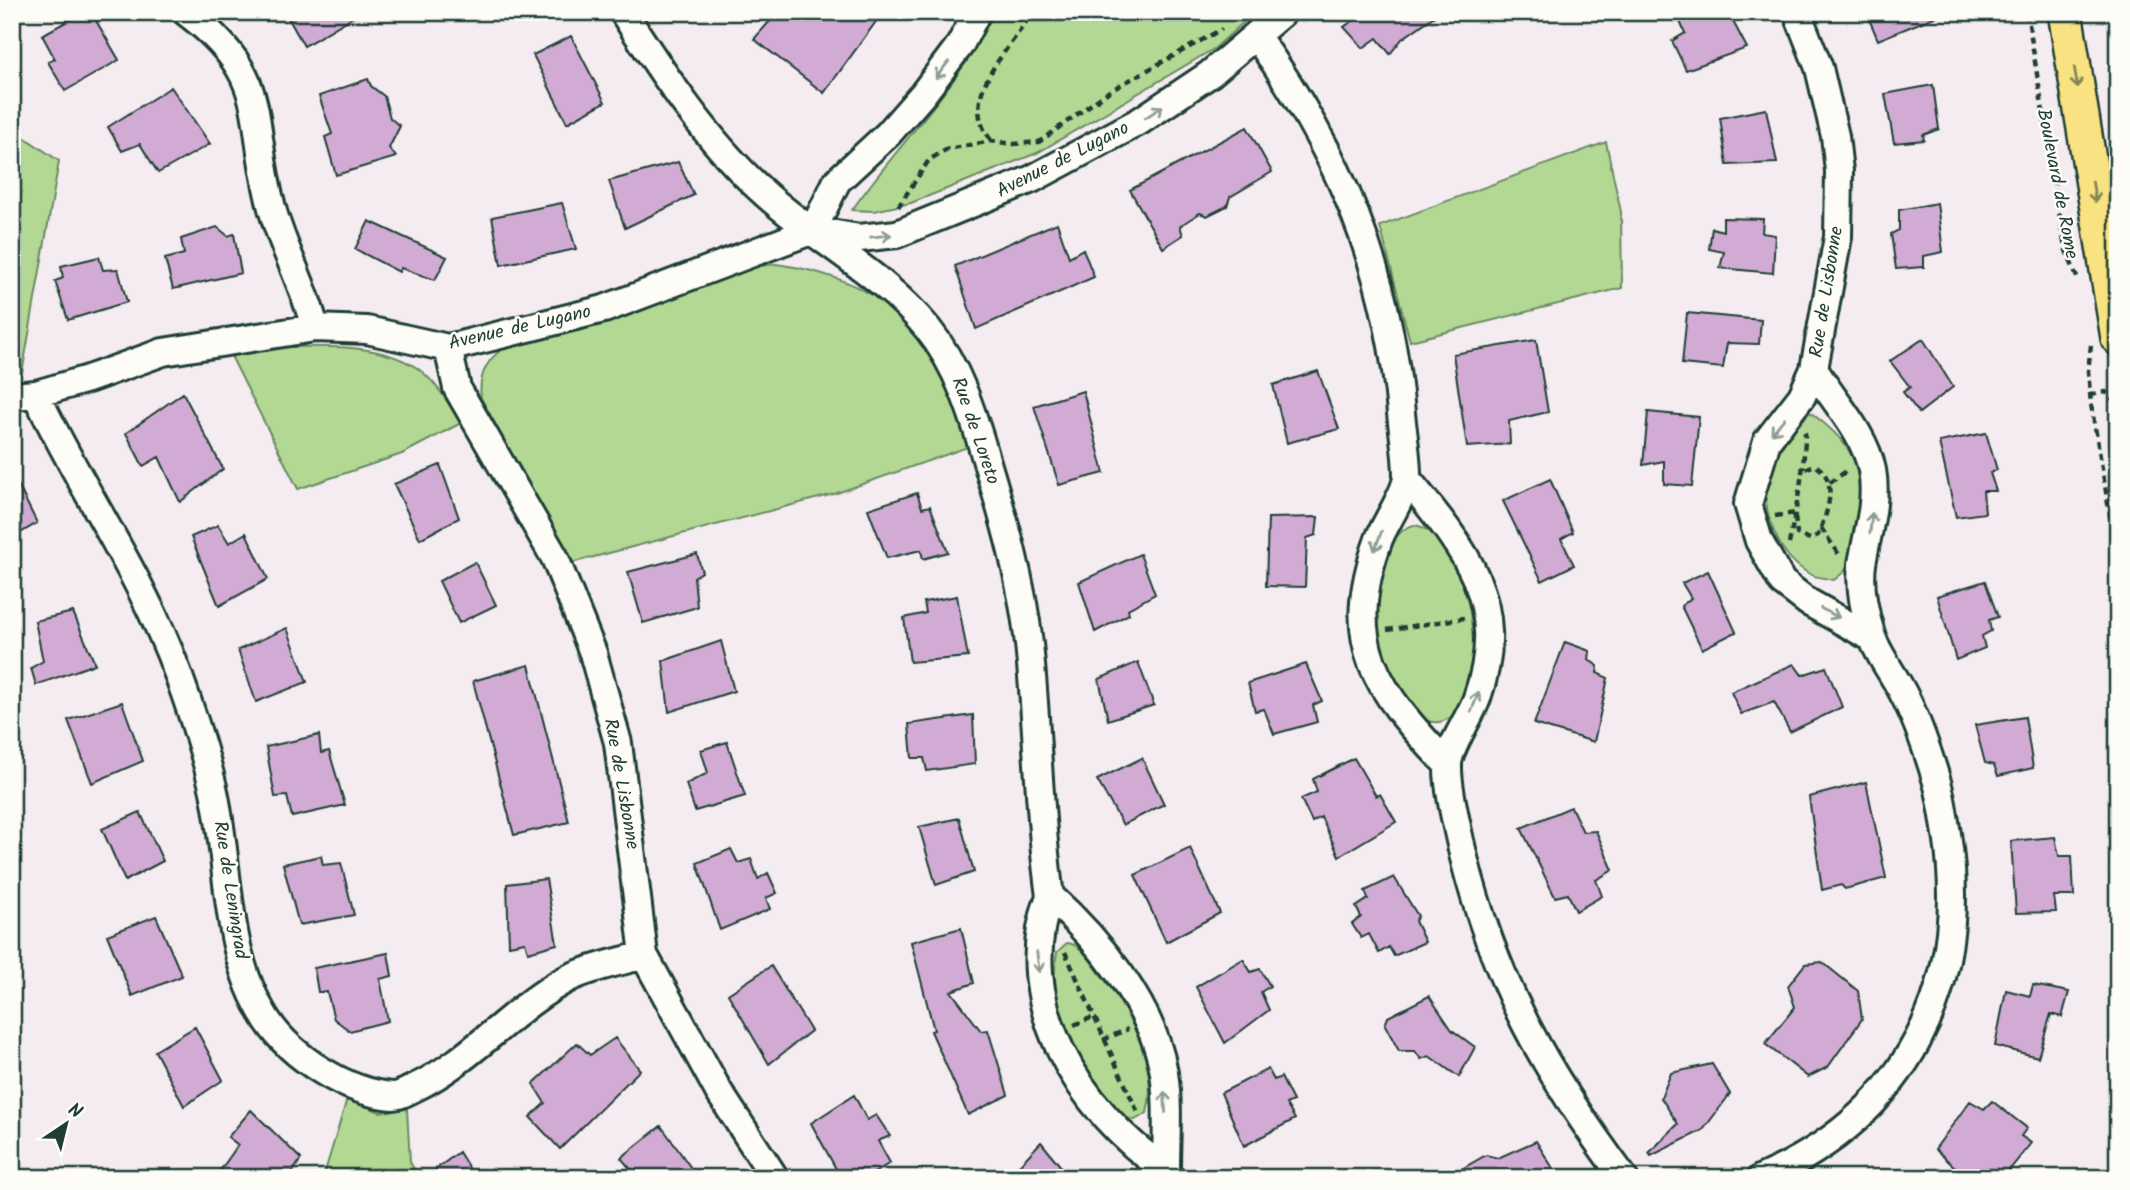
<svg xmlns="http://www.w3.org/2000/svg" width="2130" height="1190" font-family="Kalam,sans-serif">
  <rect width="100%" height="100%" fill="#f4ecf0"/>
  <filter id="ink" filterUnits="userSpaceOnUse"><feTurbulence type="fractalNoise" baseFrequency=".0143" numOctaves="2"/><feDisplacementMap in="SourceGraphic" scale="14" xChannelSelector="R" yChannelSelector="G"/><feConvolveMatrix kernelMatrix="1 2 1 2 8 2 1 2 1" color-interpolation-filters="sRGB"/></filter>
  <g filter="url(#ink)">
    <path fill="#b3d893" stroke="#698a64" stroke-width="2" d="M994 12H1255L1215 48 1037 153 911 203 874 211 852 210C898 144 960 86 994 12Z
      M12 123 21 135 59 161 22 374H12Z
      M1606 142 1621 212 1622 288 1410 341 1380 226Z
      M776 264C848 274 913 304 943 376 953 399 960 423 968 447L834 494 571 563 481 398C478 376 487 359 505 347L737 269Z
      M284 347C327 347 379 343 417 368 436 381 449 404 461 423L402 454 298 489 229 352Z
      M1810 412C1828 426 1844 439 1854 460 1863 482 1860 549 1846 569 1843 573 1838 577 1834 580 1826 578 1815 578 1808 573 1776 554 1757 504 1770 469 1779 447 1794 430 1810 412Z
      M1414 525C1478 535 1495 713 1439 722 1407 727 1381 657 1377 632 1372 603 1381 533 1414 525Z
      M1067 943C1080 944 1088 957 1095 967 1126 1005 1160 1062 1147 1113L1135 1120C1119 1118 1113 1105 1103 1093 1073 1054 1047 1002 1057 952Z
      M347 1099 380 1112 407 1109 410 1162 419 1178H323Z"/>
    <path fill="#d1abd3" stroke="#1f3d34" stroke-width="2" d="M84 12H91L119 60 65 91 48 62 55 59 42 35Z
      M285 12H361L304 46Z
      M778 12H883L824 93 754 39Z
      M1365 12H1440L1402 39 1390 54 1377 38 1363 48 1344 27Z
      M1676 12H1728L1747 48 1686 70 1672 41 1685 33Z
      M1866 12H1944V13L1878 40Z
      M571 36 605 102 567 123 533 55Z
      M368 79 371 86 384 96 390 118 400 126 389 148 396 157 336 175 325 137 332 134 319 96Z
      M1933 85 1939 129 1923 135 1924 140 1894 143 1885 94Z
      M171 87 210 144 158 173 140 144 122 151 108 127Z
      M1766 109 1777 163 1727 165 1720 118Z
      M1247 127 1272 172 1230 197 1227 206 1207 216 1200 213 1180 226 1183 235 1163 248 1130 190Z
      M678 162 694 195 625 228 609 181Z
      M562 203 576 249 501 265 492 217Z
      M1937 203 1943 252 1924 256V267L1896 269 1891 234 1899 230V210Z
      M1723 218 1763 219 1762 233 1775 235 1773 273 1720 268 1724 252 1709 249 1712 228 1723 231Z
      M369 221 447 257 435 280 401 268 399 272 355 249Z
      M1057 223 1069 257 1083 249 1094 277 976 329 955 266Z
      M217 227 228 236 234 234 241 273 173 289 165 259 184 254 181 239Z
      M99 257 103 270 118 269 127 302 68 320 55 281 63 278 61 266Z
      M1687 313 1761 320 1759 344 1727 343 1723 368 1682 364Z
      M1923 339 1953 387 1919 413 1903 392 1910 387 1890 361Z
      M1536 340 1548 412 1509 421 1510 444 1467 447 1453 354Z
      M1318 371 1339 429 1287 443 1273 385Z
      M1083 391 1104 473 1059 485 1034 406Z
      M183 393 223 469 180 502 159 457 143 466 126 433Z
      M1648 412 1699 417 1692 486 1664 484V461L1643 465Z
      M1986 433 1997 470 1990 473 1996 491H1983L1985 513 1956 517 1939 442Z
      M440 465 459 518 420 539 394 484Z
      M12 473 37 523 12 538Z
      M1550 479 1573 532 1561 539 1574 565 1542 581 1503 501Z
      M917 493 922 508 930 506 948 552 923 559 921 550 887 558 868 509Z
      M1318 517 1316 535 1307 538 1305 587 1266 586 1268 518Z
      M218 525 229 543 246 533 268 579 219 606 191 537Z
      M697 554 702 572 694 577 697 607 643 623 628 572Z
      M1140 554 1155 594 1128 609 1129 614 1095 632 1079 582Z
      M475 562 496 605 459 623 439 581Z
      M1708 571 1736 632 1702 649 1681 606 1691 598 1682 583Z
      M1985 581 1998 617 1989 620 1991 631 1982 636 1985 648 1956 660 1937 596Z
      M957 596 968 657 910 662 904 618 926 613 924 602Z
      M73 612 95 664 36 685 31 668 43 661 35 621Z
      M287 628 307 682 256 702 238 650Z
      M721 641 734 691 669 712 663 661Z
      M1565 642 1590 651 1589 660 1598 666 1597 673 1608 678 1594 742 1534 724Z
      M1138 662 1154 705 1108 720 1099 679Z
      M1306 664 1322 701 1313 705 1317 722 1274 734 1264 709 1255 711 1248 683Z
      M1794 664 1802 675 1826 667 1842 707 1790 732 1774 702 1741 714 1731 692Z
      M529 665 569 822 514 835 473 681Z
      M122 702 143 761 92 783 68 720Z
      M973 715 975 764 927 771 924 758H912L909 724Z
      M2025 717 2033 768 1998 776 1994 765 1985 763 1975 725Z
      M319 735 321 753 329 751 345 805 292 817 287 796 275 797 266 747Z
      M727 742 745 796 695 811 686 784 708 773 701 750Z
      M1142 758 1164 804 1123 825 1097 780Z
      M1354 758 1376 796 1380 794 1396 822 1339 856 1321 817 1312 822 1301 799 1317 792 1313 779Z
      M1866 782 1886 878 1845 889 1841 885 1822 890 1809 797Z
      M1571 807 1583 832 1596 831 1613 870 1596 880 1602 896 1576 911 1568 894 1555 897 1521 828Z
      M140 812 163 861 125 881 102 829Z
      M959 818 974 872 936 885 919 827Z
      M2055 837 2059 856H2072L2074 896H2054L2056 912 2016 913 2011 841Z
      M1190 848 1220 913 1166 942 1135 875Z
      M731 849 738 863 751 859 758 879 768 873 777 893 766 898 770 909 720 930 697 863Z
      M321 856 323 865 341 863 354 915 299 925 283 864Z
      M1394 877 1418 916 1415 921 1425 942 1394 956 1389 947 1379 953 1369 934 1361 938 1352 924 1361 917 1356 907 1368 899 1365 891Z
      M546 879 557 944 528 952 525 942 509 945 507 884Z
      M156 916 182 976 132 996 107 935Z
      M961 928 974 983 951 991 981 1031 988 1030 1008 1095 968 1115 931 1031 934 1030 911 942Z
      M388 953 392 976 380 979 388 1021 350 1031 334 1019 327 992H318L314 968Z
      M1243 959 1251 972 1260 969 1270 986 1261 992 1269 1010 1225 1043 1196 987Z
      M1822 962 1858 991 1862 1019 1828 1067 1808 1077 1765 1044 1795 1007 1788 986 1805 964Z
      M771 966 811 1031 769 1064 728 994Z
      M2033 985 2069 992 2062 1017 2051 1014 2038 1057 1995 1046 2006 990 2030 996Z
      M1429 996 1452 1030 1475 1047 1459 1077 1429 1056 1421 1059 1415 1051H1399L1385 1025 1388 1017Z
      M195 1027 223 1080 184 1106 155 1051Z
      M615 1038 640 1070 560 1149 530 1117 545 1103 533 1084 577 1043 590 1055Z
      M1712 1064 1730 1094 1703 1130 1651 1156 1649 1153 1678 1124 1661 1098 1671 1073Z
      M1268 1069 1274 1080 1281 1077 1293 1101 1286 1104 1295 1119 1244 1146 1221 1093Z
      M854 1095 867 1120 876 1115 890 1136 878 1141 890 1163 866 1178H841L811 1123Z
      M1970 1101 1984 1109 1992 1101 2027 1128 2021 1136 2031 1143 2003 1178H1967L1935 1149Z
      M251 1110 301 1159 289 1178H215L238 1145 228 1137Z
      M661 1126 667 1134 698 1178H638L621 1158Z
      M1536 1141 1559 1178H1446L1486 1155 1498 1158Z
      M1041 1142 1070 1178H1007Z
      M459 1152 475 1178H424Z"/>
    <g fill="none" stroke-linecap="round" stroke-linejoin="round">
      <g stroke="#1f3d34" stroke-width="32">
        <path id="minor" d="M186 12C274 79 247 116 272 208 283 249 305 287 315 328
          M623 12C663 74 707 141 762 191 815 240 882 272 928 329 958 366 973 414 986 459 1004 519 1022 581 1029 644 1038 728 1038 812 1050 896 1010 1001 1080 1112 1166 1170
          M1797 12 1819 68 1835 136 1839 171 1838 237 1814 369 1802 396 1767 441 1748 504 1759 541 1782 582 1808 602 1872 638
          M1257 37C1340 154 1388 269 1401 413 1403 434 1407 455 1407 476 1407 491 1385 523 1379 539 1341 644 1376 690 1447 764
          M813 230 837 181 888 134 923 94 960 45 977 12
          M448 348 457 388 555 558 593 653 618 743 644 955 719 1092 775 1178
          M36 394C80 488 142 575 178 674 191 710 204 749 213 787 231 864 222 951 267 1020 292 1058 348 1093 393 1096 400 1096 408 1091 414 1088 473 1060 513 1007 569 978 592 967 620 962 644 955
          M12 396 36 394 88 379 163 352 315 328 367 330 448 348 604 309 813 230 859 238 897 234 1032 179 1140 121 1210 74 1283 12
          M1408 480C1465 549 1510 603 1477 698 1471 716 1448 748 1448 765 1447 787 1458 831 1463 854 1495 983 1545 1072 1624 1178
          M1050 896C1099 940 1153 1006 1164 1073 1169 1105 1166 1138 1166 1170L1170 1178
          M1762 1178C1906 1115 1971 988 1947 834 1944 817 1942 799 1937 782 1928 752 1918 721 1903 693 1894 675 1879 656 1872 637 1865 616 1859 587 1862 564 1867 533 1878 502 1872 470 1865 433 1833 401 1814 369"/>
      </g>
      <g stroke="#1f3d34" stroke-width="38">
        <path id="major" d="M2065 12 2118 338"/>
      </g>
      <path stroke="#1f3d34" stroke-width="4.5" stroke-dasharray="7 5" stroke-linecap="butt" d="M2027 12 2065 248 2079 282
        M991 140C955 96 1011 50 1032 12
        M898 207 929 160 947 149 992 141 1014 144 1039 142 1108 92 1222 29
        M2091 345 2088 371 2091 404 2118 562
        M2090 395 2106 392 2118 405
        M1830 483 1849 469
        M1775 516 1795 513
        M1795 517 1797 534 1810 539 1818 535C1827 514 1840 480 1815 465L1805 469
        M1821 528 1840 556
        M1789 544C1796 507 1805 470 1805 432
        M1387 630 1464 618
        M1065 952 1138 1113
        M1074 1025 1093 1017
        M1103 1040 1128 1029"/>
      <use href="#minor" stroke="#fdfcf7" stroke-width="26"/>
      <use href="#major" stroke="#f8e281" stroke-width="33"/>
    </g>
    <defs><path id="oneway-shaft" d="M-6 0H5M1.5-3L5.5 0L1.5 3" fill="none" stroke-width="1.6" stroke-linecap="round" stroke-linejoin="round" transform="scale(1.75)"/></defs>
    <g stroke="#8e9c96">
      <use href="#oneway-shaft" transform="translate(942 70) rotate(128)"/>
      <use href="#oneway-shaft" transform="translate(1154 112) rotate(-34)"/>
      <use href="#oneway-shaft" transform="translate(881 236) rotate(-6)"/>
      <use href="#oneway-shaft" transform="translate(1778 426) rotate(129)"/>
      <use href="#oneway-shaft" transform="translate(1871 523) rotate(-84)"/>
      <use href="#oneway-shaft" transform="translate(1378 541) rotate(110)"/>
      <use href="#oneway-shaft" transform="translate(1830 613) rotate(27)"/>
      <use href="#oneway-shaft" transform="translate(1475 702) rotate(-69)"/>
      <use href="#oneway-shaft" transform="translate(1038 962) rotate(83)"/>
      <use href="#oneway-shaft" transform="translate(1165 1102) rotate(-93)"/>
    </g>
    <g stroke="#818757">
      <use href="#oneway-shaft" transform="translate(2076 78) rotate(81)"/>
      <use href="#oneway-shaft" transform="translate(2094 192) rotate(81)"/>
    </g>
  </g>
  <g text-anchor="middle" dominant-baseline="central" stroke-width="5" stroke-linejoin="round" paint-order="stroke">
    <g font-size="19" fill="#1f3d34" stroke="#fdfcf7">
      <text transform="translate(1063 160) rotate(-27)">Avenue de Lugano</text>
      <text transform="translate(2057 184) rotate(79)">Boulevard de Rome</text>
      <text transform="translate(1827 292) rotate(-81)">Rue de Lisbonne</text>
      <text transform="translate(520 328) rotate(-13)">Avenue de Lugano</text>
      <text transform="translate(975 431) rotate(71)">Rue de Loreto</text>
      <text transform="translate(621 784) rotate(80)">Rue de Lisbonne</text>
      <text transform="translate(230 890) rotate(81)">Rue de Leningrad</text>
    </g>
  </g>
  <rect width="2130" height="1190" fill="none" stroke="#fdfcf7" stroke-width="42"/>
  <rect x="21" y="21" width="2088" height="1148" fill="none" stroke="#1f3d34" stroke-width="2.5" filter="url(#ink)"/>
  <g transform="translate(66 1124) rotate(35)" stroke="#fdfcf7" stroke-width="5" paint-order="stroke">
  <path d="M0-5L12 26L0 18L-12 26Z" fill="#1f3d34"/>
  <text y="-10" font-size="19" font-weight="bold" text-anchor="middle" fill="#1f3d34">N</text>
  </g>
</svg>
